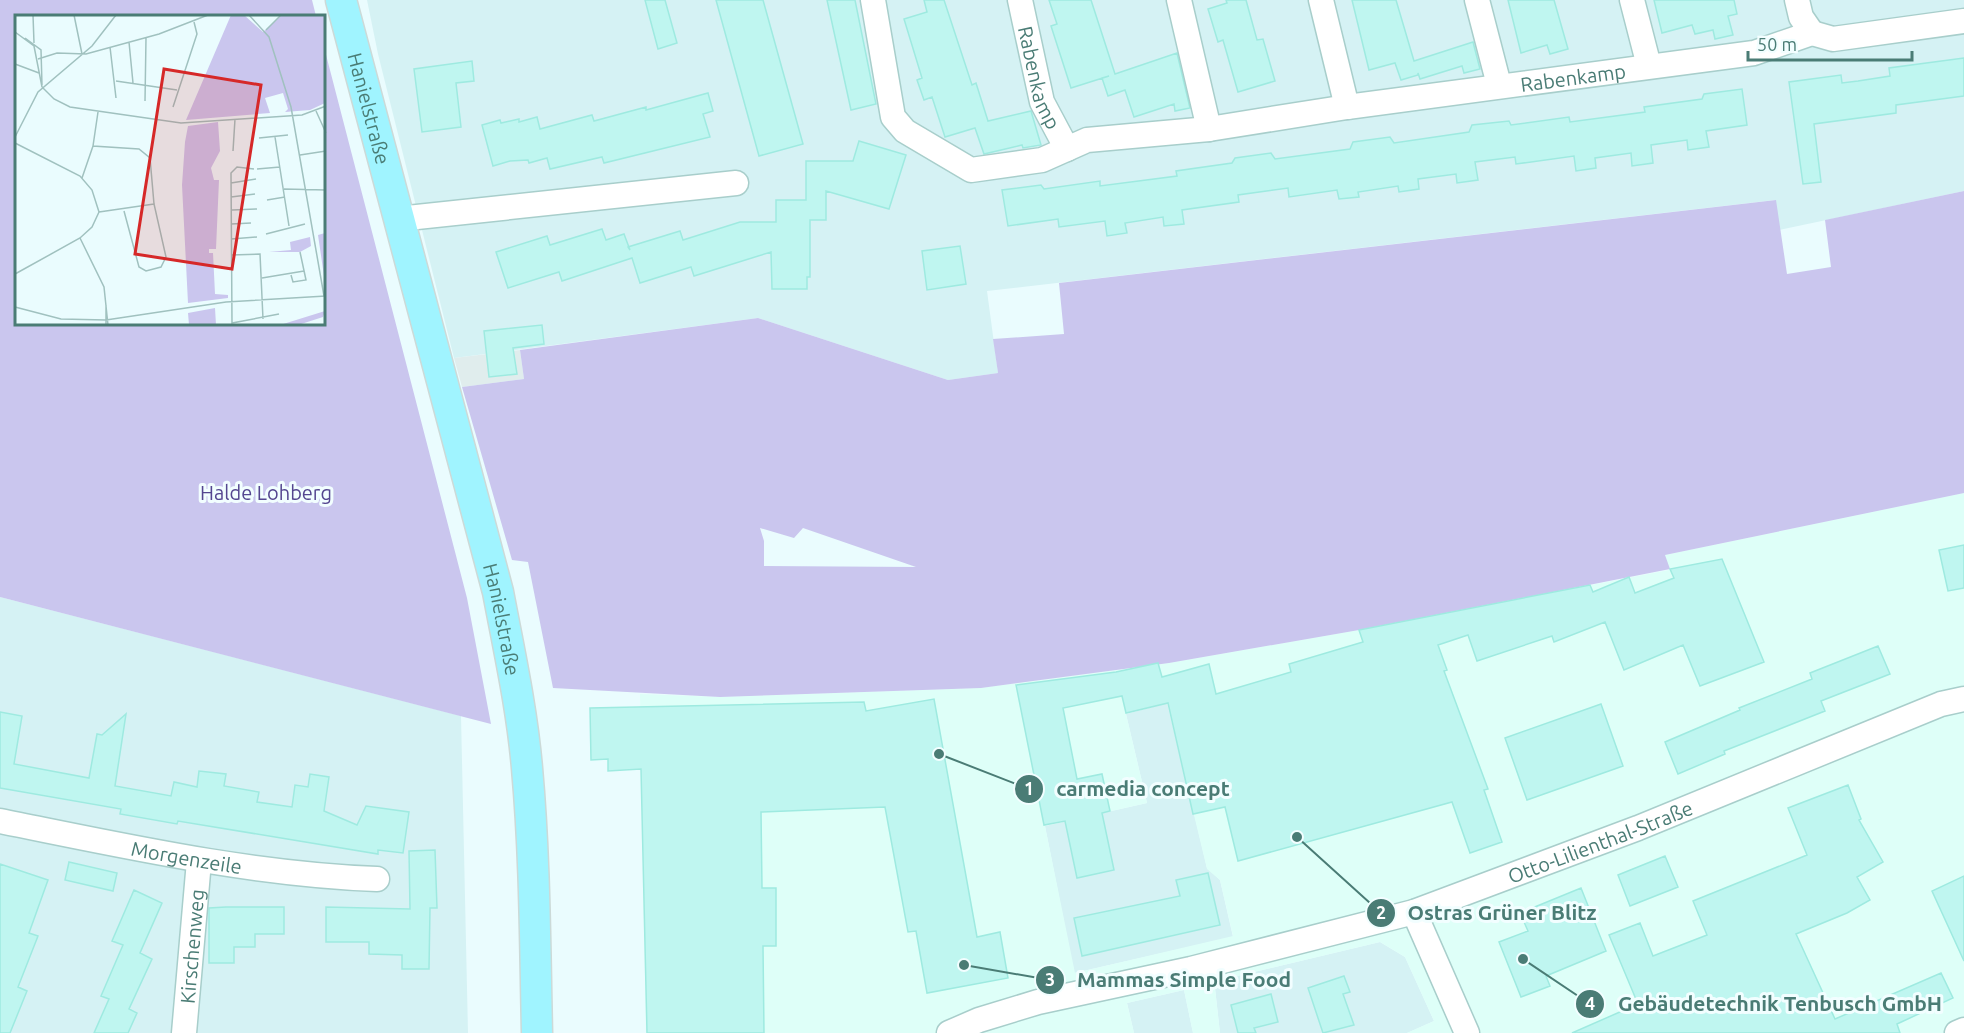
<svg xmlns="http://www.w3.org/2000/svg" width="1964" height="1033" font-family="Ubuntu,sans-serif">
  <rect width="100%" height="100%" fill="#eafcfe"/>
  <path fill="#d5f2f4" d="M367 0H1964V191L1779 230 1775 200 987 291 998 373 948 380 758 318 454 358 378 54Z
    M0 597 461 716 468 1033H0Z
    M1168 703 1207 868 1220 880 1233 937 1074 973 1045 826 1147 803 1126 714Z
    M1380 942 1405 957 1434 1021 1407 1033H1220L1215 988 1220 980Z
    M1184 990 1193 1033H1134L1127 1003Z"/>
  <path fill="#defff8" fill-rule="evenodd" d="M1964 493V1033H1407L1434 1021 1405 957 1380 942 1220 980 1215 988 1220 1033H1193L1184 990 1127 1003 1134 1033H646L640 694 720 697 980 688 1169 663 1359 630 1669 570 1665 555ZM1167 703 1207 869 1220 880 1233 936 1075 973 1045 826 1147 803 1126 714Z"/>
  <path fill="#e0eded" d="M520 350 524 379 462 387 454 358Z"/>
  <path fill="#cac6ee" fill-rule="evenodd" d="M0 0H312L316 16H16V324H324V47L467 598 491 724 0 597Z
    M1964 191V493L1665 555 1670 569 1359 630 1169 663 981 688 720 697 553 688 528 562 512 560 462 387 524 379 520 350 758 318 948 380 998 373 993 339 1064 334 1059 283 1776 200 1787 274 1831 267 1825 220ZM760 528 794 538 803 528 916 567 764 566V541Z"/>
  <path fill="#bff6f0" stroke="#9eeae0" stroke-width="1.5" d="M645 0H665L677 43 658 49Z
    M716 0H763L803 144 759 156Z
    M827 0H855L876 104 851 110Z
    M924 0H944L972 85 976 83 988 121 1031 111 1041 145 1023 148 1022 145 984 154 975 128 945 137 932 97 924 100 917 80 922 78 904 19 927 12Z
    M1049 0H1091L1115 74 1177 53 1190 108 1175 111 1174 104 1134 117 1125 90 1108 96 1102 78 1109 76 1071 88 1051 26 1057 24Z
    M1226 0H1246L1257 40 1263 39 1275 81 1238 92 1223 40 1218 42 1208 9 1227 3Z
    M1352 0H1396L1414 61 1473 42 1480 69 1464 73 1462 66 1420 79 1418 73V75L1401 80 1395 63 1369 70Z
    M1508 0H1554L1568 49 1550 54 1547 45 1521 53Z
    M1654 0H1734L1737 14 1728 16 1733 35 1715 39 1713 30 1695 34 1692 25 1662 33Z
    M1964 58V96L1896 105V113L1814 124 1821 182 1803 184 1789 82 1841 75 1842 83 1858 81 1890 76 1889 68Z
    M472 61 474 81 456 83 461 127 422 132 414 69Z
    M1742 89 1747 125 1706 131 1709 147 1688 150 1687 140 1651 145 1653 163 1632 166 1631 153 1595 158 1596 168 1576 171 1574 156 1516 164 1515 157 1475 162 1478 180 1457 183 1456 174 1418 179 1419 189 1399 192 1398 186 1358 192 1359 197 1339 199 1337 190 1289 197 1288 188 1238 195 1239 202 1182 210 1184 224 1164 226 1163 217 1125 223 1127 233 1107 236 1105 221 1059 227 1058 219 1008 226 1002 190 1041 185 1044 189 1100 181V186L1177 176 1176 171 1232 163 1235 158 1271 153 1275 159 1350 149 1353 142 1390 137 1394 143 1469 132 1472 125 1509 121 1511 125 1569 117 1570 122 1645 112 1644 107 1702 99 1704 94Z
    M708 93 713 111 703 114 710 137 604 163 602 157 550 169 547 158 529 163 528 160 510 161 493 166 482 125 500 120 501 123 519 119V122L537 117 540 129 592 115 594 121 646 107V110Z
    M859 141 906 155 889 209 826 191V220H810V277H807V289H772L771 252 694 276 691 267 640 283 632 258 562 281 559 272 508 288 496 252 547 236 550 245 602 229 606 240 624 234 630 250 628 247 680 231 683 240 740 222H776V200H806V161H853Z
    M960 246 966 284 927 290 922 251Z
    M542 325 544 344 513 348 517 374 489 377 484 331Z
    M1964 545V588L1948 591 1939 550Z
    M1722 559 1764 662 1700 686 1683 645 1624 670 1605 622 1554 642 1552 636 1477 661 1468 635 1438 645 1447 670 1444 671 1488 789 1484 790 1502 842 1470 853 1452 802 1238 861 1225 807 1193 814 1168 703 1126 713 1122 696 1063 708 1077 779 1102 774 1110 811 1102 813 1114 870 1077 878 1065 821 1044 825 1016 685 1116 672 1158 663 1162 677 1209 664 1216 694 1291 672 1289 664 1363 642 1359 630 1590 585 1593 592 1629 577 1635 593 1674 578 1670 569Z
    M1878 646 1890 674 1821 701 1825 711 1724 751 1725 754 1678 774 1665 742 1740 710 1739 708 1812 679 1810 673Z
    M934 699 977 937 1000 932 1008 978 927 993 916 931 908 932 885 807 761 812 762 888H776V946H763L764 1033H647L641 769 608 771V759L591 760 590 708 864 702 866 711Z
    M1601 704 1623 766 1527 800 1505 738Z
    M0 712 22 716 14 764 89 778 97 734 102 735 126 714 115 786 171 796 174 782 197 787 199 771 226 774 224 786 259 792 257 802 292 807 295 785 308 787 310 774 329 777 324 811 357 825 366 806 409 812 403 853 378 850V854L178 821 177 824 120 814 121 809 0 788Z
    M1848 785 1861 819 1859 820 1883 862 1857 877 1870 900 1847 913 1796 934 1835 1019 1941 973 1953 998 1897 1024 1900 1033H1572L1638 1004 1609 935 1640 923 1653 956 1707 935 1693 901 1807 855 1788 808Z
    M435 850 437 908H430L429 969H402V955L369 954V942H326V907L410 909 409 851Z
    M1665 856 1678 887 1630 906 1618 875Z
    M69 862 117 873 113 891 65 880Z
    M0 864 48 880 29 933 38 936 18 987 27 991 10 1033H0Z
    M1208 873 1220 925 1082 956 1074 918 1180 896 1176 880Z
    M1964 876V961L1932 891Z
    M1581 888 1606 951 1546 976 1550 986 1521 997 1499 942 1528 931 1520 913Z
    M134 890 162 903 140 953 152 959 129 1009 137 1013 128 1033H94L109 999 101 996 123 945 112 941Z
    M226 907H284V934H255V947H234V963H209V908Z
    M1344 976 1350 992 1343 994 1354 1025 1323 1033 1308 988Z
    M1271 994 1278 1022 1254 1028 1256 1033H1238L1231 1005Z"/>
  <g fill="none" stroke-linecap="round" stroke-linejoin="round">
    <g stroke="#a8cecb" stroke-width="27">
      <g id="minor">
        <path id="s1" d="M873 0 893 117 905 131 971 170 1042 160 1087 140 1209 129 1347 107 1754 53 1812 33 1833 39 1964 21"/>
        <path id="s2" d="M1020 0 1042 102 1067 149"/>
        <path d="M1179 0 1209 129"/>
        <path d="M1321 0 1347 107"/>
        <path d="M1477 0 1499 85"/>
        <path d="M1632 0 1649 66"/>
        <path d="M1797 0 1801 17 1812 33"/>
        <path d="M398 219 736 183"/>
        <path id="s3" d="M0 821C125 846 249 874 377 879"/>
        <path d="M1414 912 1467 1033"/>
        <path id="s4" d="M184 1033 199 861"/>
        <path id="s5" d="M949 1033 979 1020 1038 1002 1191 969 1414 912 1638 828 1941 704 1964 699"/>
        <path d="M1957 1033 1964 1030"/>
      </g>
    </g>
    <g stroke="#ccdad8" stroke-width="33">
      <g id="major">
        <path id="s6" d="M341 0 498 592C509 650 522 709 527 768 535 856 535 945 537 1033"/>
      </g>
    </g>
    <use href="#minor" stroke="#fff" stroke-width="24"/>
    <use href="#major" stroke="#a0f4ff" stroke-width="30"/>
  </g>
  <g text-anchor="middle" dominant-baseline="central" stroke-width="6" stroke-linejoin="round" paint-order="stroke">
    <g font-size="20" fill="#4a7c75" stroke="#f2feff">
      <text stroke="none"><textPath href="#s2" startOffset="80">Rabenkamp</textPath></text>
      <text stroke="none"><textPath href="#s1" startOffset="825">Rabenkamp</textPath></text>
      <text stroke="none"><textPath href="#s6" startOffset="112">Hanielstraße</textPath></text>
      <text stroke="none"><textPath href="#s6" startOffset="640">Hanielstraße</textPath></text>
      <text stroke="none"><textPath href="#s5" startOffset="680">Otto-Lilienthal-Straße</textPath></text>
      <text stroke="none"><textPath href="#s3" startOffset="190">Morgenzeile</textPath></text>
      <text stroke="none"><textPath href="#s4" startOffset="87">Kirschenweg</textPath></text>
    </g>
    <g font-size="20" fill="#544690" stroke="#f2feff">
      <text x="266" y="492">Halde Lohberg</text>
    </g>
  </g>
  <g transform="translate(15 15)">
    <rect width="310" height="310" fill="#eafcfe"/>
    <path d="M216 0H229L248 17 267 0H310V88L295 95 270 97 273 94 268 78 250 83 255 98 171 105ZM203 107 205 136 196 153 199 165H204L201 234H194V238H198L200 279 213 280V283L173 288 167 170 170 127 173 111ZM310 218 311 260 309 261 303 220ZM295 222 296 231 285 237H254L276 235 275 227ZM200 293 201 310H174L173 298ZM310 296 308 302 283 310H265Z" fill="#cac6ee"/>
    <path fill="none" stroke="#a0c1bf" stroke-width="1.5" d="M18 0 19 28M59 0 67 39M234 0 254 22 276 92 309 281M251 15 266 0M0 17 19 31 27 72M10 23 26 35 27 70M114 27 118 68M95 32 101 83M23 44 42 38 71 39 144 19 193 0M0 49 24 58M101 66 162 75M27 72 39 84 55 92 166 108 287 100 311 91M130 86 131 23M158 92 182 19 179 7M301 96 311 118M83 97 78 131 124 134 135 143 139 189 151 242 146 252 131 256 124 252 109 196M0 122 23 77 77 31 101 0M260 122 274 211M244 123 273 120M0 128 65 161 77 175 84 197 77 212 65 223 0 259M218 136 220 104M285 140 311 136M239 154 222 152 216 158 217 308 264 299M242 154 265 152M67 163 78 131M216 168 241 164M269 174 311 175M216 182 240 179M252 185 270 182M217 195 242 194M84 197 139 189M216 209 236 208M251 219 290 209M65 223 89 272 93 310M216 224 242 222M216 240 245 239 248 304M276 260 278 267 291 265 285 237M247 263 289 256M0 292 46 304 91 305 211 287 311 281M91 310V290"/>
    <path fill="#d62828" fill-opacity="0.15" stroke="#d62828" stroke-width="3" d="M149 54 246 70 217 254 120 239Z"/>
    <rect width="310" height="310" fill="none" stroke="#4a7c75" stroke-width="3"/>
  </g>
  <path fill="none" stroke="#4a7c75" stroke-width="2" d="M939 754L1029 789M1297 837L1381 913M964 965L1050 980M1523 959L1590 1004"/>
  <g fill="#4a7c75" stroke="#f2feff" stroke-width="2">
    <circle cx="939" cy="754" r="6"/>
    <circle cx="1297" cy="837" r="6"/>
    <circle cx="964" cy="965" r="6"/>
    <circle cx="1523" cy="959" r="6"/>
    <circle cx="1029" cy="789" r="15"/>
    <circle cx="1381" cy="913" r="15"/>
    <circle cx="1050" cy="980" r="15"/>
    <circle cx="1590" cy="1004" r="15"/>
  </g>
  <g font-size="18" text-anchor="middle" font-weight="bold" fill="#fff">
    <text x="1029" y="795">1</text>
    <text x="1381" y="919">2</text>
    <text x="1050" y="986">3</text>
    <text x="1590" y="1010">4</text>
  </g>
  <g font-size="21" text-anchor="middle" font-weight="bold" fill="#4a7c75" stroke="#f2feff" stroke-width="6" stroke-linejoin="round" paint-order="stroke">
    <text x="1143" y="796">carmedia concept</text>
    <text x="1502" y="920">Ostras Grüner Blitz</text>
    <text x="1184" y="987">Mammas Simple Food</text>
    <text x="1780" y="1011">Gebäudetechnik Tenbusch GmbH</text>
  </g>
  <path d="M1748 51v9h164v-9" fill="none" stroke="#4a7c75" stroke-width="3"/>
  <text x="1757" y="51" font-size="18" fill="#4a7c75" stroke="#f2feff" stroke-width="4.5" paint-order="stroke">50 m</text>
</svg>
